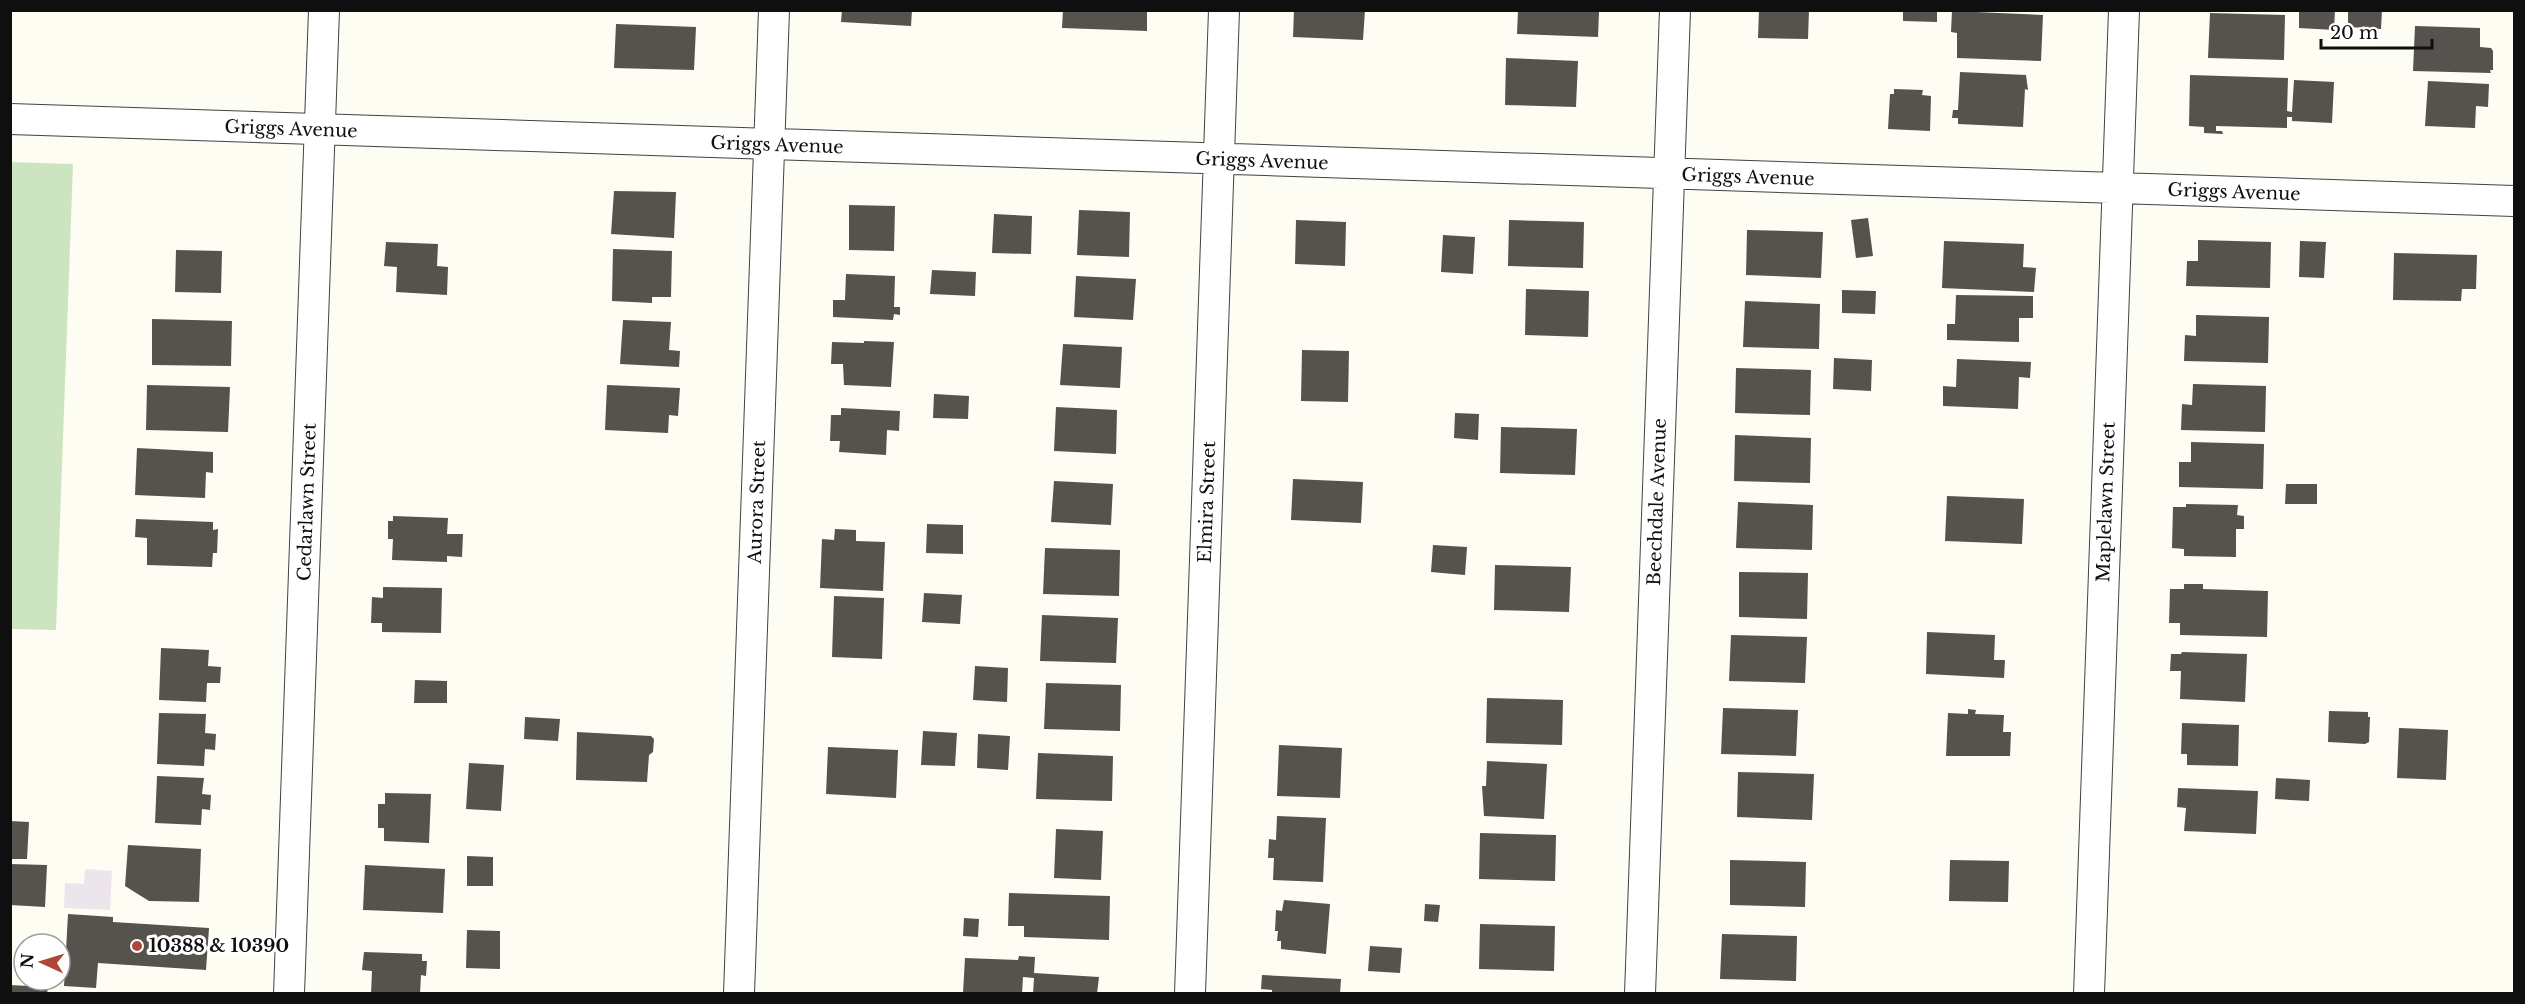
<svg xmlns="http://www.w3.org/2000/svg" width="2525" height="1004" font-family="'Libre Baskerville',serif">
  <rect width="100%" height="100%" fill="#fdfdf3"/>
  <path fill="#ece5ec" d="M85 869 112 871 110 910 64 908 65 883 84 884Z"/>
  <path fill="#cce4c0" d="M11 162 73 164 56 630 11 629Z"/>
  <path fill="#56524d" d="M842 10H912L911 26 841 22Z
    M1063 10H1147V31L1062 28Z
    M1294 10H1365L1363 40 1293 37Z
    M1518 10 1599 12 1598 37 1517 34Z
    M1759 10H1809L1808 39 1758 38Z
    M1903 10H1937V22L1903 21Z
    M2299 10H2335L2334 30 2299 28Z
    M2348 10H2382L2381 29 2348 27Z
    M1952 11 2043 15 2041 61 1957 58V33L1951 32Z
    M2210 13 2285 15 2284 60 2208 58Z
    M616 24 696 27 694 70 614 68Z
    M2415 26 2480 28V47L2491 48 2493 51V70H2490L2491 73 2413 71Z
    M1506 58 1578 61 1576 107 1505 105Z
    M1960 72 2026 75 2028 90 2025 89 2023 127 1958 124V118H1952L1953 110H1958Z
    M2190 75 2288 78 2287 111 2292 112 2294 80 2334 82 2332 123 2292 121V117H2287V128L2216 126V131H2222L2223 134 2204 133V127L2189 126Z
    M2428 81 2489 84 2488 107 2476 106 2475 128 2425 126Z
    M1894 89 1923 90 1922 95 1931 96 1930 131 1888 129 1890 94H1894Z
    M614 191 676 192 674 238 611 234Z
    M849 205 895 206 894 251 849 250Z
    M1079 210 1130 212 1129 257 1077 255Z
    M994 214 1032 216 1031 254 992 253Z
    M1868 218 1873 256 1856 258 1851 220Z
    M1296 220 1346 222 1345 266 1295 264Z
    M1509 220 1584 222 1583 268 1508 266Z
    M1747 230 1823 232 1821 278 1746 275Z
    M1443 235 1475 237 1473 274 1441 272Z
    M2198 240 2271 242 2270 288 2186 286 2187 261H2198Z
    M1944 241 2024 244 2023 267 2036 268 2034 292 1942 288Z
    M2300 241 2326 242 2324 278 2299 277Z
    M386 242 438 244 437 266 448 267 447 295 396 292 397 267 384 266Z
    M613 249 672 251 671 297H652V303L612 301Z
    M176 250 222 251 221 293 175 292Z
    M2394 253 2477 255 2476 289H2462L2461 301 2393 300Z
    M932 270 976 272 975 296 930 294Z
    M846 274 895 276 894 307H900V315L894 314 893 320 833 317V300H845Z
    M1076 276 1136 279 1133 320 1074 317Z
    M1526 289 1589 291 1588 337 1525 335Z
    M1842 290 1876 291 1875 314 1842 313Z
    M1956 295 2033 296V318H2019V342L1947 340V324H1955Z
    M1745 301 1820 304 1819 349 1743 347Z
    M2196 315 2269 317 2268 363 2184 361 2185 335 2196 336Z
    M152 319 232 321 231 366 152 365Z
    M623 320 671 322 669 350 680 351 679 367 620 364Z
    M864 341 894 342 891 387 844 385 843 364H831L832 342 864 343Z
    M1063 344 1122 347 1120 388 1060 385Z
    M1302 350 1349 351 1348 402 1301 401Z
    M1834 358 1872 360 1871 391 1833 389Z
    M1957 359 2031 362 2030 378 2019 377 2018 409 1943 406V386L1956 387Z
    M1736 368 1811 370 1810 415 1735 413Z
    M2193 384 2266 386 2265 432 2181 430 2182 404 2192 405Z
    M147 385 230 387 228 432 146 430Z
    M607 385 680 388 678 416 669 415 668 433 605 430Z
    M934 394 969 396 968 419 933 418Z
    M1056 407 1117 410 1116 454 1054 451Z
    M841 408 900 411 899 431 887 430 886 455 839 452 840 441H830L831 415H841Z
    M1455 413 1479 414 1478 440 1454 438Z
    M1501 427 1577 429 1575 475 1500 473Z
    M1735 435 1811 438 1810 483 1734 481Z
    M2191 442 2264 444 2263 489 2179 487V462H2191Z
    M137 448 213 452V473L206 472 205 498 135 495Z
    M1293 479 1363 482 1361 523 1291 520Z
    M1054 481 1113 484 1111 525 1051 522Z
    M2286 484H2317V504H2285Z
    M1947 496 2024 499 2022 544 1945 541Z
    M1738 502 1813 505 1812 550 1736 548Z
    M2186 504 2238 505 2237 515 2244 516V529H2236V557L2184 556V549L2172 548 2173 507H2186Z
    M393 516 448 518 447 534H463L462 557 447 556V562L392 560 393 539H388V521H393Z
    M136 519 213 522V530L218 529 217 553H213L212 567 147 565V538L135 537Z
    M927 524 963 525V554L926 553Z
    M835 529 856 530V541L885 542 883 591 820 588 822 539 834 540Z
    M1433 545 1467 547 1465 575 1431 572Z
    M1045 548 1120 550 1119 596 1043 594Z
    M1495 565 1571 567 1569 612 1494 610Z
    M1739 572 1808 573 1807 619 1739 617Z
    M2184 584H2203V589L2268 591 2267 637 2180 635V623H2169L2170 589H2184Z
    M383 587 442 588 441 633 382 632V623H371L372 597 383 598Z
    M924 593 962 595 960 624 922 622Z
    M834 596 884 598 882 659 832 657Z
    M1042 615 1118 618 1116 663 1040 661Z
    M1927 632 1995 635 1994 660H2005L2004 678 1926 674Z
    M1731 635 1807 637 1805 683 1729 681Z
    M161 648 209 650 208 666 221 667 220 683H207L206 702 159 700Z
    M2182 652 2247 654 2245 702 2180 699 2181 671H2170L2171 654H2181Z
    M975 666 1008 668 1007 702 973 700Z
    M415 680 447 681V703H414Z
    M1046 683 1121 685 1120 731 1044 729Z
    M1487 698 1563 700 1562 745 1486 743Z
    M1723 708 1798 710 1796 756 1721 754Z
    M1968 709 1976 710 1975 714 2004 715 2003 732H2011L2010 756H1946L1948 713 1968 714Z
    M2329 711 2368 712V717H2370L2369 742 2365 744 2328 742Z
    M159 713 206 714 205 733 216 734 215 750 205 749 204 766 157 764Z
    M525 717 560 719 558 741 524 739Z
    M2182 723 2239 725 2238 766 2187 765V754H2181Z
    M2399 728 2448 730 2446 780 2397 778Z
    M923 731 957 733 955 766 921 765Z
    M577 732 651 736 654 739 653 752 649 755 647 782 576 780Z
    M978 734 1010 736 1008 770 977 768Z
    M1279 745 1342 748 1340 798 1277 796Z
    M828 747 898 750 896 798 826 794Z
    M1038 753 1113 756 1112 801 1036 799Z
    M1487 761 1547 764 1544 819 1484 816 1482 786H1486Z
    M469 763 504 765 501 811 466 809Z
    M1738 772 1814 774 1812 820 1737 817Z
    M157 776 204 778 202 794 211 795 210 810 202 809 201 825 155 823Z
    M2276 778 2310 780 2309 801 2275 799Z
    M2178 788 2258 791 2256 834 2184 831 2186 808 2177 807Z
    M385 793 431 794 429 843 384 841V828H378V804H385Z
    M1277 816 1326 818 1323 882 1273 880 1274 858H1268L1269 839 1276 840Z
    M10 821 29 822 27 859H10Z
    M1056 829 1103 831 1101 880 1054 878Z
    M1480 833 1556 835 1555 881 1479 879Z
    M128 845 201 849 199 902 149 901 125 886Z
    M467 856 493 857V886H467Z
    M1730 860 1806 862 1805 907 1730 905Z
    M1950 860 2009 861 2008 902 1949 901Z
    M10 864 47 865 45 907 10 905Z
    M365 865 445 869 443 913 363 910Z
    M1009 893 1110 896 1109 940 1024 937V926H1008Z
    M1284 900 1330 904 1326 954 1281 949V941H1277L1278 931H1275L1276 910 1282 911Z
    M1425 904 1440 905 1438 922 1424 921Z
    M68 914 113 917V922L209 928 206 970 98 963 96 988 64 986Z
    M964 918 979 919 978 937 963 936Z
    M1480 924 1555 926 1554 971 1479 969Z
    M467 930 500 931V969L466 968Z
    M1722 934 1797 936 1796 981 1720 979Z
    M1370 946 1402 948 1400 973 1368 971Z
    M364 952 422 954V961H427L426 976 421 975 420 994H371L372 971 362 970Z
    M1019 956 1035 957 1034 973 1099 977 1097 994H1033L1034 978 1023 977 1022 994 963 993 965 958 1018 960Z
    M1262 975 1341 979 1340 994H1272V990L1261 989Z
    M10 985 48 987 47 994H10Z"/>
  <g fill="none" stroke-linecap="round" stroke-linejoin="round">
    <g stroke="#424242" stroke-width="32">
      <path id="street" d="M10 119 2514 201
        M289 994 324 10
        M739 994 774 10
        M1190 994 1224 10
        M1640 994 1675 10
        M2089 994 2124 10"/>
    </g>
    <use href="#street" stroke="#fff" stroke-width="30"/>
  </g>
  <circle fill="#ae4738" stroke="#fff" stroke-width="2" cx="137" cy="946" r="6"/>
  <g text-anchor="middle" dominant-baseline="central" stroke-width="6" stroke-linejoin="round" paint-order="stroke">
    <g font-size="18" fill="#0f0f0f" stroke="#fff">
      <text transform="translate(291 129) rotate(2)">Griggs Avenue</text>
      <text transform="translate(777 145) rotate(2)">Griggs Avenue</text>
      <text transform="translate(1262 161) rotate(2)">Griggs Avenue</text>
      <text transform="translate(1748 177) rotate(2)">Griggs Avenue</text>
      <text transform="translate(2234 192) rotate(2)">Griggs Avenue</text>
      <text transform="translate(307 502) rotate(-88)">Cedarlawn Street</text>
      <text transform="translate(757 502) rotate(-88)">Aurora Street</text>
      <text transform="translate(1207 502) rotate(-88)">Elmira Street</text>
      <text transform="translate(1657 502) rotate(-88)">Beechdale Avenue</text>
      <text transform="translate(2106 502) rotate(-88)">Maplelawn Street</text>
    </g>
    <g font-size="18" font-weight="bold" fill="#0f0f0f" stroke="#fff" text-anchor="start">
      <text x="149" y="946">10388 &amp; 10390</text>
    </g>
  </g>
  <rect width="2525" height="1004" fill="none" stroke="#0f0f0f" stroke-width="24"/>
  <g transform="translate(42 962) rotate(274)"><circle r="28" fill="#ffffff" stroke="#9f9f9f" stroke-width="1.5"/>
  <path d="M0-4.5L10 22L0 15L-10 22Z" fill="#ae4738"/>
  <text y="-9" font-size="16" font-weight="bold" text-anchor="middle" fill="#0f0f0f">N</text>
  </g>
  <path d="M2321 39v9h111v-9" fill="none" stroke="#0f0f0f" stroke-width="3"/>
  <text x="2330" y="39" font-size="18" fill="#0f0f0f" stroke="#ffffff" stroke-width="4.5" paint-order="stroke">20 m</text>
</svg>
